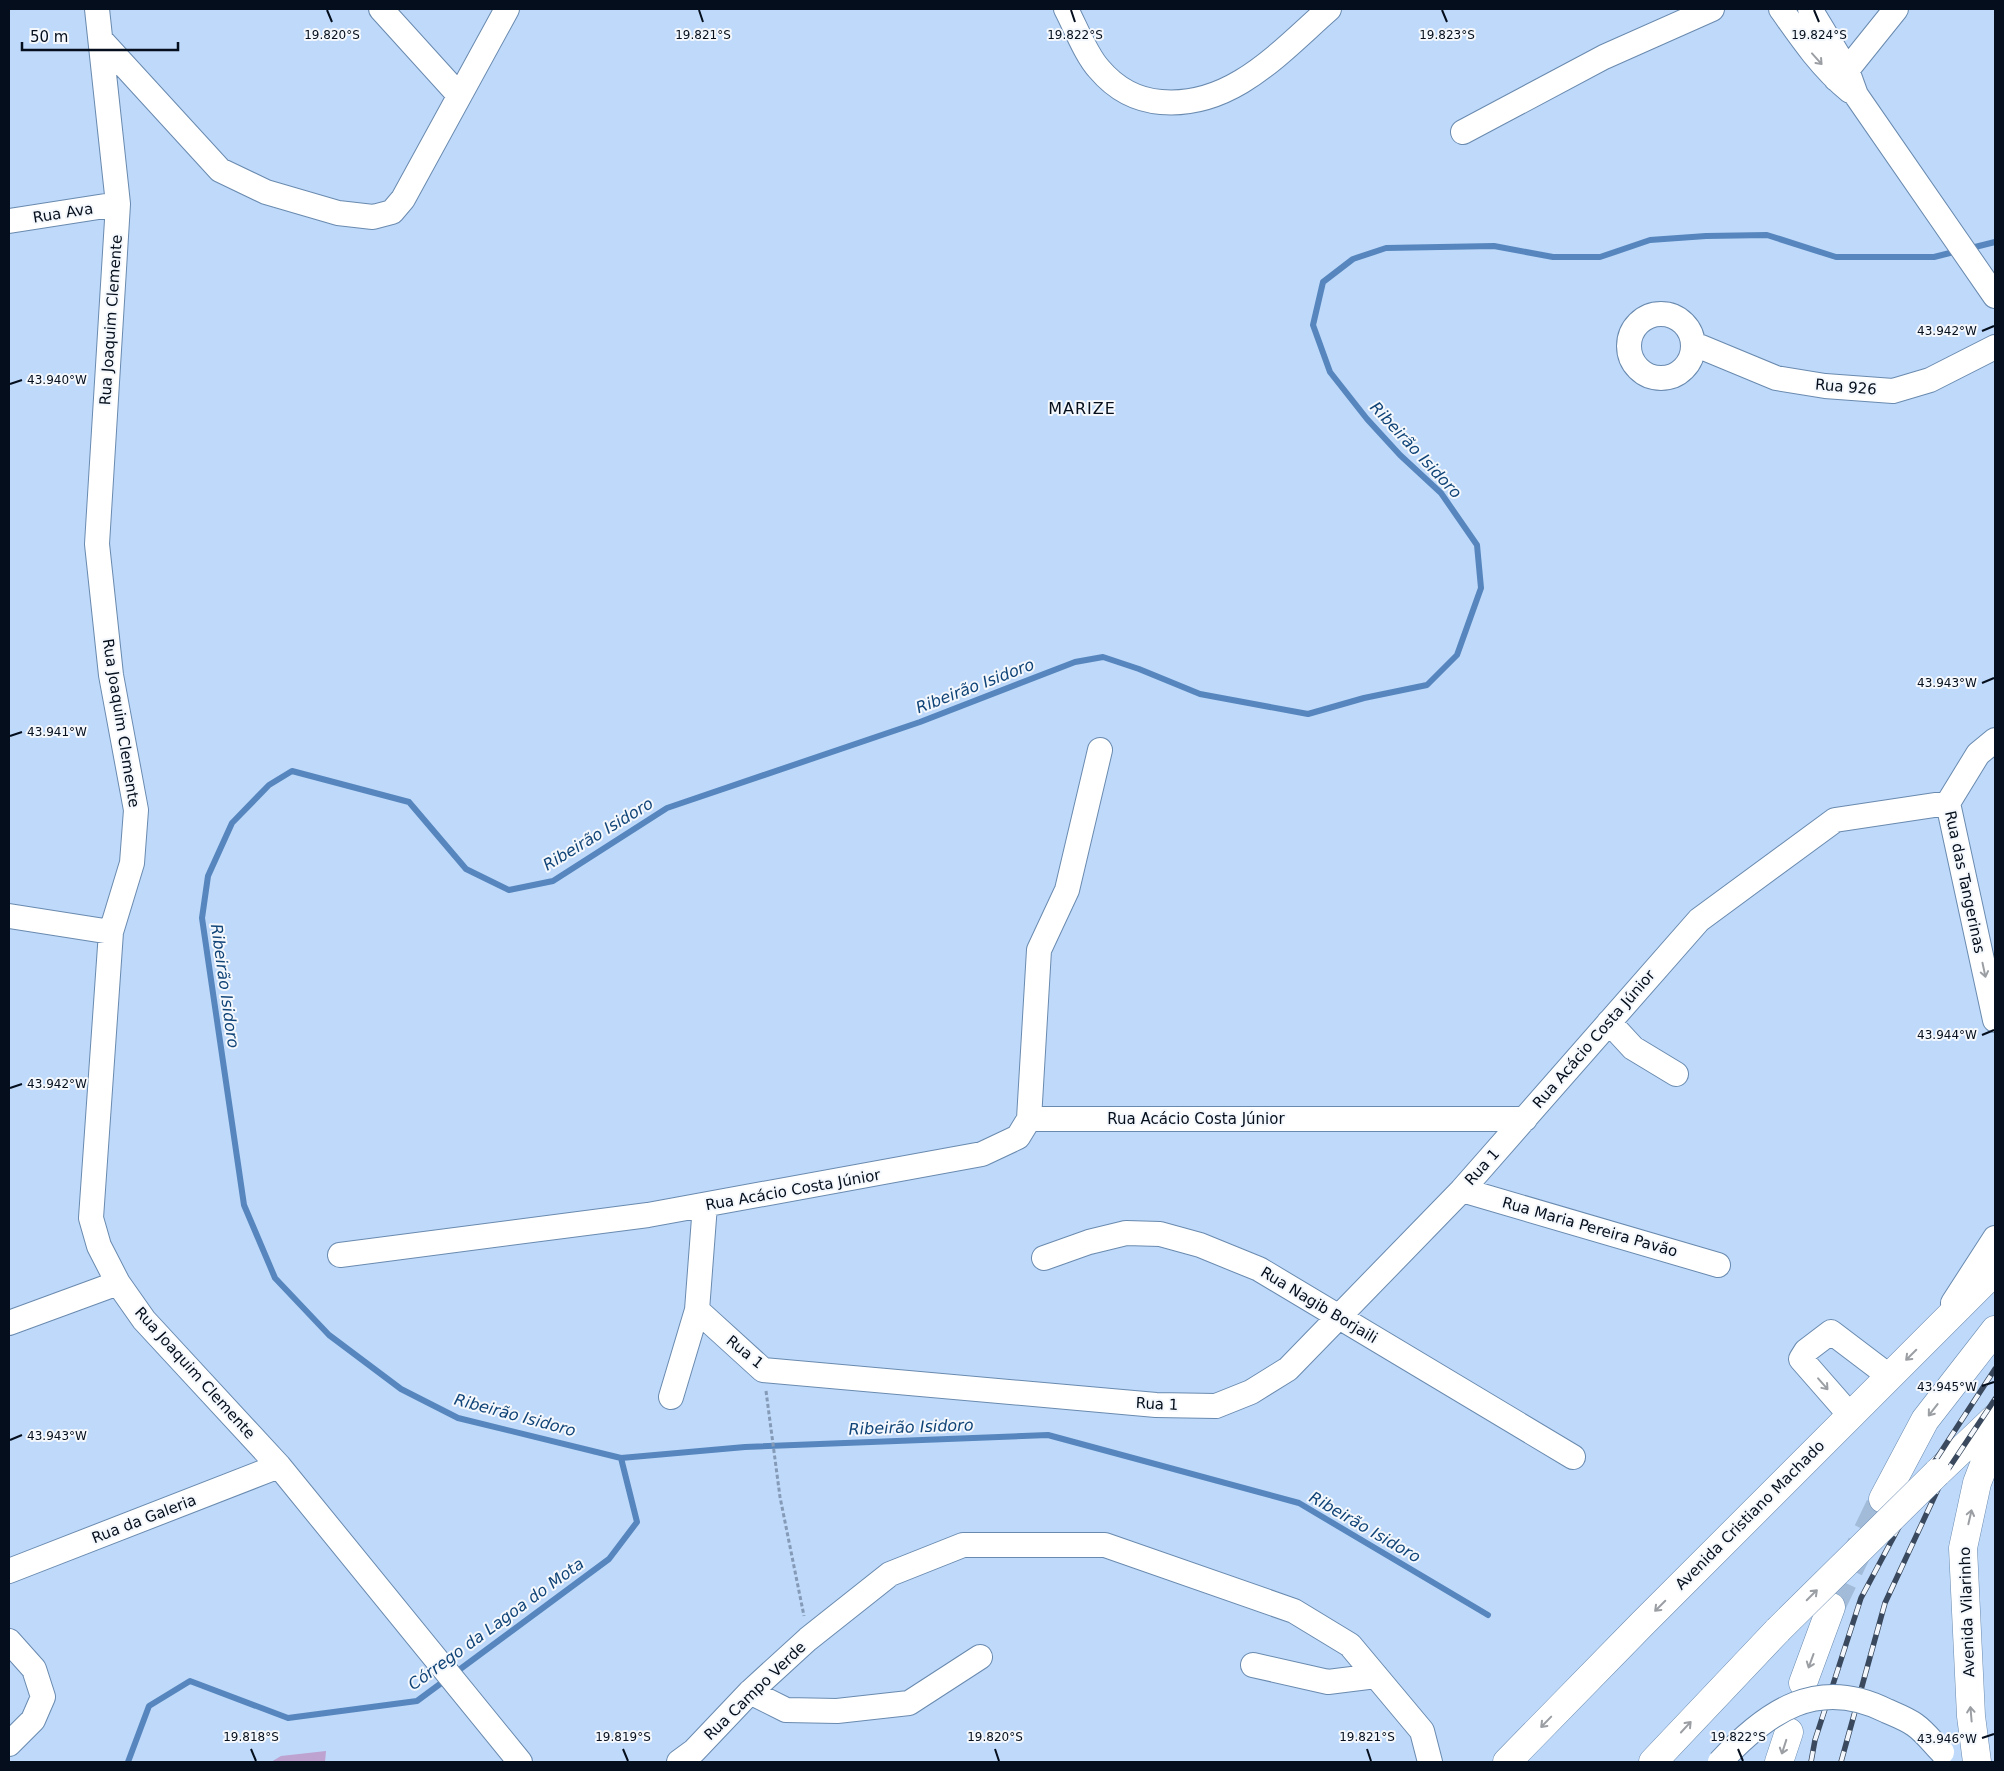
<svg xmlns="http://www.w3.org/2000/svg" width="2004" height="1771" font-family="'DejaVu Sans',sans-serif">
  <rect width="100%" height="100%" fill="#bed9fa"/>
  <path fill="#bea2d0" d="M326 1751 325 1762H271L281 1756Z"/>
  <g fill="none" stroke-linecap="round" stroke-linejoin="round">
    <path stroke="#5686bd" stroke-width="6" d="M1967 249 1995 242
      M1488 1615 1299 1503 1048 1435 745 1447 621 1458 458 1418 401 1389 329 1335 275 1278 244 1205 202 918 208 876 232 823 269 785 292 771 409 802 466 869 509 890 553 881 667 808 920 722 1075 662 1103 657 1139 669 1200 694 1308 714 1364 698 1427 685 1457 655 1481 588 1477 545 1441 493 1400 455 1367 419 1330 372 1313 325 1323 282 1353 259 1386 248 1494 246 1553 257H1600L1650 240 1706 236 1767 235 1836 257H1934L1958 251
      M128 1762 149 1706 190 1681 288 1718 417 1701 609 1559 637 1522 621 1458"/>
    <path stroke="#a2bbd9" stroke-width="28" stroke-dasharray="28 14" stroke-linecap="butt" d="M1831 1607 1883 1499"/>
    <g stroke="#698aaf" stroke-width="26">
      <path id="minor" d="M97 9 118 204 97 544 111 675 136 810 132 863 111 932 91 1218 99 1246 118 1283 144 1320 279 1466 520 1762
        M381 9 458 94
        M1066 9C1075 26 1086 55 1099 69 1115 88 1136 100 1161 102 1232 108 1280 52 1329 9
        M1781 9C1802 39 1822 68 1850 91
        M1810 9 1847 70 1856 95 1995 296
        M101 40 220 170 266 192 338 213 373 217 392 212 403 199 507 9
        M1836 79 1847 70 1896 9
        M1463 132 1604 57 1712 9
        M9 221 118 204
        M1629 346a32 32 0 1 1 64 0a32 32 0 1 1-64 0Z
        M1694 344 1776 378 1825 386 1893 391 1930 380 1995 347
        M1948 803 1995 1020
        M1948 803 1978 754 1995 740
        M9 916 111 932
        M1609 1022 1633 1048 1676 1074
        M1029 1119 1039 950 1067 890 1100 750
        M1462 1190 1718 1265
        M340 1255 648 1215 982 1154 1018 1137 1029 1119H1525
        M1044 1258 1089 1242 1126 1233 1160 1234 1200 1245 1259 1269 1573 1457
        M1953 1303 1995 1238
        M697 1310 763 1370 1156 1405 1216 1406 1251 1392 1288 1369 1462 1190 1699 920 1835 820 1948 803
        M9 1323 118 1283
        M671 1397 697 1310 705 1205
        M1850 1415 1801 1359 1806 1351 1831 1332 1889 1376
        M9 1571 279 1466
        M9 1641 34 1669 43 1697 33 1720 9 1744
        M1253 1665 1328 1682 1376 1676
        M750 1692 786 1710 837 1711 909 1703 980 1657
        M679 1762 694 1751 750 1692 808 1639 890 1574 963 1545H1105L1294 1611 1350 1645 1422 1731 1430 1762"/>
    </g>
    <g stroke="#698aaf" stroke-width="29">
      <path id="highway" d="M1937 1473 1995 1418
        M1883 1499 1925 1420 1995 1330
        M1803 1683 1831 1607
        M1507 1762 1643 1623 1995 1271
        M1653 1762 1778 1630
        M1779 1762 1789 1732
        M1977 1762 1971 1716 1963 1548 1977 1483 1995 1436"/>
    </g>
    <path stroke="#859ab6" stroke-width="3" stroke-dasharray="4 2.5" stroke-linecap="butt" d="M766 1391 780 1497 804 1616"/>
    <use href="#minor" stroke="#fff" stroke-width="24"/>
    <use href="#highway" stroke="#fff" stroke-width="28"/>
    <g stroke="#3a495d" stroke-width="5.5">
      <path id="rail" d="M1811 1762 1815 1740 1861 1598 1931 1467 1995 1369
        M1841 1762 1885 1603 1945 1474 1995 1399"/>
    </g>
    <use href="#rail" stroke="#f4f8fc" stroke-width="4" stroke-dasharray="11" stroke-linecap="butt"/>
    <g stroke="#698aaf" stroke-width="26" stroke-linecap="butt">
      <path id="minor-bridge" d="M1720 1762C1767 1711 1818 1676 1887 1711 1896 1715 1907 1719 1915 1725 1925 1732 1933 1743 1942 1752"/>
    </g>
    <g stroke="#698aaf" stroke-width="29" stroke-linecap="butt">
      <path id="highway-bridge" d="M1778 1630 1937 1473"/>
    </g>
    <use href="#minor-bridge" stroke="#fff" stroke-width="24"/>
    <use href="#highway-bridge" stroke="#fff" stroke-width="28"/>
  </g>
  <defs><path id="oneway-shaft" d="M-6 0H5M1.5-3L5.5 0L1.5 3" fill="none" stroke-width="1.6" stroke-linecap="round" stroke-linejoin="round" transform="scale(1.25)"/></defs>
  <g stroke="#9b9fa4">
    <use href="#oneway-shaft" transform="translate(1817 59) rotate(48)"/>
    <use href="#oneway-shaft" transform="translate(1984 970) rotate(78)"/>
    <use href="#oneway-shaft" transform="translate(1911 1355) rotate(135)"/>
    <use href="#oneway-shaft" transform="translate(1823 1384) rotate(49)"/>
    <use href="#oneway-shaft" transform="translate(1933 1410) rotate(128)"/>
    <use href="#oneway-shaft" transform="translate(1970 1517) rotate(-77)"/>
    <use href="#oneway-shaft" transform="translate(1812 1595) rotate(-45)"/>
    <use href="#oneway-shaft" transform="translate(1660 1606) rotate(135)"/>
    <use href="#oneway-shaft" transform="translate(1811 1661) rotate(110)"/>
    <use href="#oneway-shaft" transform="translate(1971 1714) rotate(-95)"/>
    <use href="#oneway-shaft" transform="translate(1546 1722) rotate(134)"/>
    <use href="#oneway-shaft" transform="translate(1686 1727) rotate(-47)"/>
    <use href="#oneway-shaft" transform="translate(1784 1747) rotate(108)"/>
  </g>
  <path fill="none" stroke="#040e1c" stroke-width="2" d="M327 10 332 22M699 10 703 22M1071 10 1075 22M1442 10 1447 22M1814 10 1819 22M1982 331 1994 326M10 384 22 380M1982 683 1994 678M10 736 22 732M1982 1035 1994 1030M10 1088 22 1084M1982 1386 1994 1382M10 1440 22 1435M1982 1738 1994 1734M251 1749 256 1761M623 1749 628 1761M995 1749 999 1761M1367 1749 1371 1761M1738 1749 1743 1761"/>
  <g text-anchor="middle" dominant-baseline="central" stroke-width="4" stroke-linejoin="round" paint-order="stroke">
    <g font-size="15" fill="#040e1c" stroke="#f4f8fc">
      <text transform="translate(63 213) rotate(-9)">Rua Ava</text>
      <text transform="translate(111 320) rotate(-86)">Rua Joaquim Clemente</text>
      <text transform="translate(1846 387) rotate(5)">Rua 926</text>
      <text transform="translate(121 723) rotate(81)">Rua Joaquim Clemente</text>
      <text transform="translate(1965 882) rotate(78)">Rua das Tangerinas</text>
      <text transform="translate(1594 1039) rotate(-49)">Rua Acácio Costa Júnior</text>
      <text x="1196" y="1119">Rua Acácio Costa Júnior</text>
      <text transform="translate(1482 1167) rotate(-48)">Rua 1</text>
      <text transform="translate(793 1190) rotate(-10)">Rua Acácio Costa Júnior</text>
      <text transform="translate(1590 1227) rotate(16)">Rua Maria Pereira Pavão</text>
      <text transform="translate(1319 1305) rotate(31)">Rua Nagib Borjaili</text>
      <text transform="translate(745 1352) rotate(39)">Rua 1</text>
      <text transform="translate(195 1373) rotate(48)">Rua Joaquim Clemente</text>
      <text transform="translate(1157 1404) rotate(3)">Rua 1</text>
      <text transform="translate(1750 1515) rotate(-45)">Avenida Cristiano Machado</text>
      <text transform="translate(144 1519) rotate(-21)">Rua da Galeria</text>
      <text transform="translate(1967 1612) rotate(-92)">Avenida Vilarinho</text>
      <text transform="translate(755 1691) rotate(-44)">Rua Campo Verde</text>
    </g>
    <g font-size="16" letter-spacing="1" fill="#040e1c" stroke="#f4f8fc">
      <text x="1082" y="408">MARIZE</text>
    </g>
    <g font-size="16" font-style="italic" fill="#104478" stroke="#f4f8fc">
      <text transform="translate(1416 450) rotate(47)">Ribeirão Isidoro</text>
      <text transform="translate(975 686) rotate(-21)">Ribeirão Isidoro</text>
      <text transform="translate(598 834) rotate(-31)">Ribeirão Isidoro</text>
      <text transform="translate(225 986) rotate(82)">Ribeirão Isidoro</text>
      <text transform="translate(515 1415) rotate(15)">Ribeirão Isidoro</text>
      <text transform="translate(911 1427) rotate(-2)">Ribeirão Isidoro</text>
      <text transform="translate(1365 1527) rotate(30)">Ribeirão Isidoro</text>
      <text transform="translate(496 1624) rotate(-36)">Córrego da Lagoa do Mota</text>
    </g>
  </g>
  <g font-size="12" text-anchor="middle" fill="#040e1c" stroke="#f4f8fc" stroke-width="4" stroke-linejoin="round" paint-order="stroke">
    <text x="332" y="39">19.820°S</text>
    <text x="703" y="39">19.821°S</text>
    <text x="1075" y="39">19.822°S</text>
    <text x="1447" y="39">19.823°S</text>
    <text x="1819" y="39">19.824°S</text>
    <text x="1947" y="335">43.942°W</text>
    <text x="57" y="384">43.940°W</text>
    <text x="1947" y="687">43.943°W</text>
    <text x="57" y="736">43.941°W</text>
    <text x="1947" y="1039">43.944°W</text>
    <text x="57" y="1088">43.942°W</text>
    <text x="1947" y="1391">43.945°W</text>
    <text x="57" y="1440">43.943°W</text>
    <text x="251" y="1741">19.818°S</text>
    <text x="623" y="1741">19.819°S</text>
    <text x="995" y="1741">19.820°S</text>
    <text x="1367" y="1741">19.821°S</text>
    <text x="1738" y="1741">19.822°S</text>
    <text x="1947" y="1743">43.946°W</text>
  </g>
  <rect width="2004" height="1771" fill="none" stroke="#040e1c" stroke-width="20"/>
  <path d="M22 42v8h156v-8" fill="none" stroke="#040e1c" stroke-width="2.5"/>
  <text x="30" y="42" font-size="15" fill="#040e1c" stroke="#f4f8fc" stroke-width="4" paint-order="stroke">50 m</text>
</svg>
